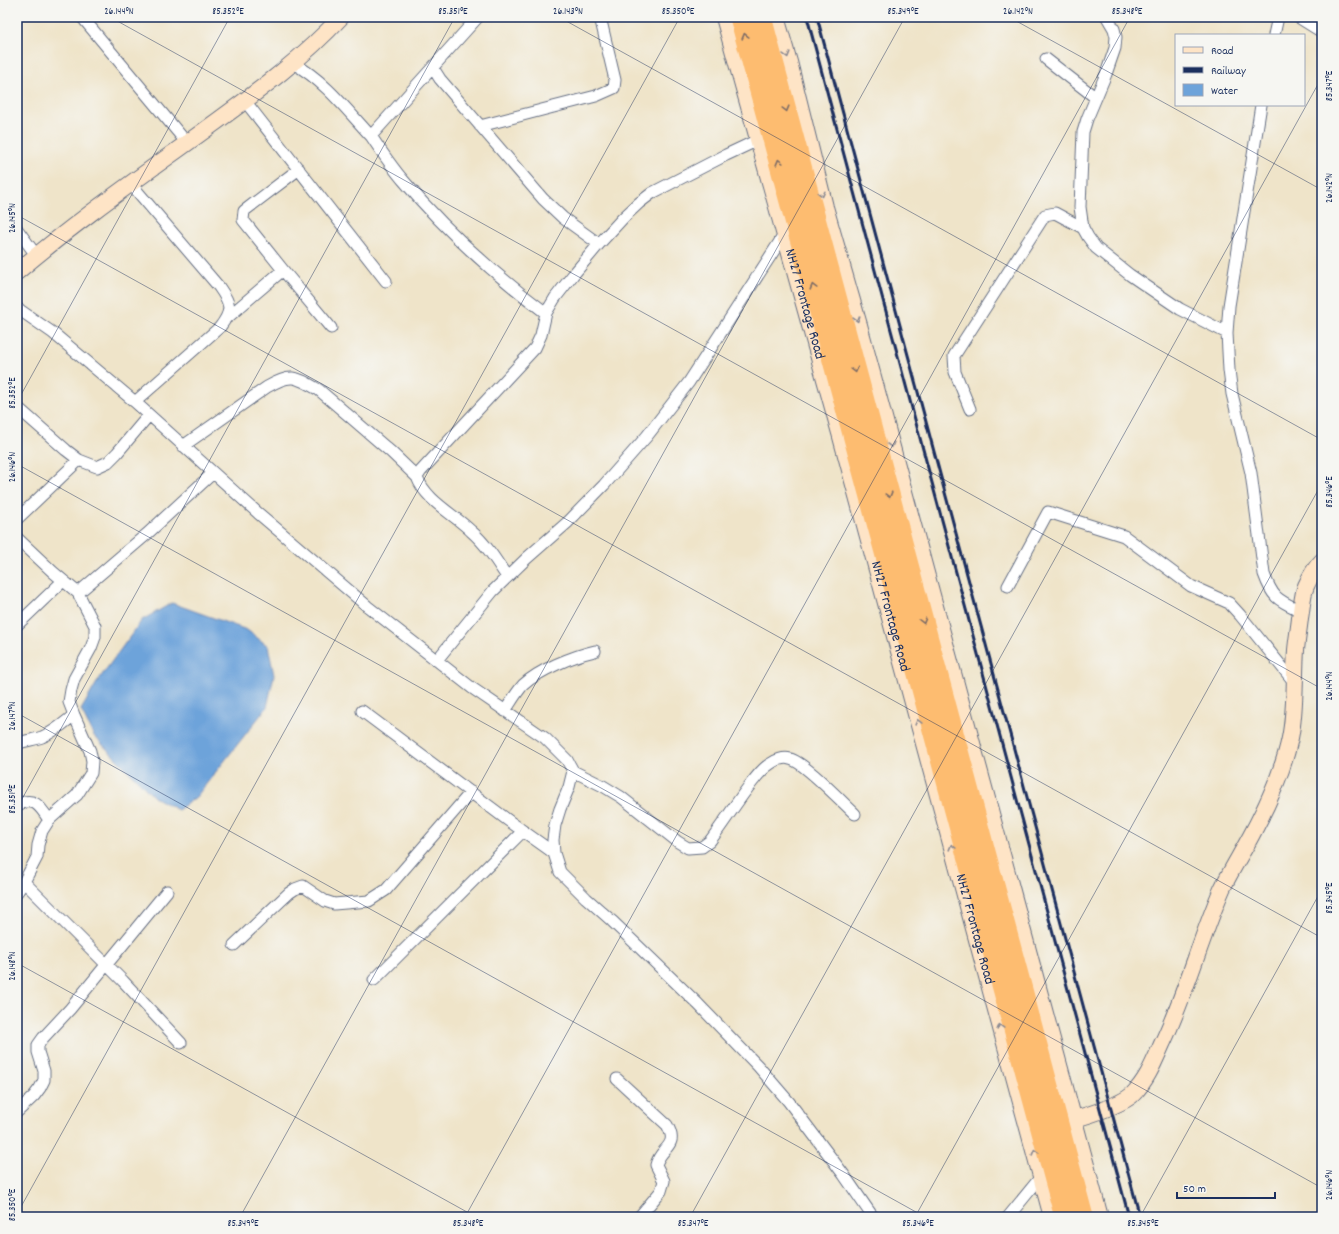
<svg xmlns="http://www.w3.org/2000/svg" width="1339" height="1234" font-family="Dekko,sans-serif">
  <rect width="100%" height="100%" fill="#f6f6f2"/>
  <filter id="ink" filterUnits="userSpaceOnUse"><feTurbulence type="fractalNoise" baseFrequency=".025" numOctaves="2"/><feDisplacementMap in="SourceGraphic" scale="8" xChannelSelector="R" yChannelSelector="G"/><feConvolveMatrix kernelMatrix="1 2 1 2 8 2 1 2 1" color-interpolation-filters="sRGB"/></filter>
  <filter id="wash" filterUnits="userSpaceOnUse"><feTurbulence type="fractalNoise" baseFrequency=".012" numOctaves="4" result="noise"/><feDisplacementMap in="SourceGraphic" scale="16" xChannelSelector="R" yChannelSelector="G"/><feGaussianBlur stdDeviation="0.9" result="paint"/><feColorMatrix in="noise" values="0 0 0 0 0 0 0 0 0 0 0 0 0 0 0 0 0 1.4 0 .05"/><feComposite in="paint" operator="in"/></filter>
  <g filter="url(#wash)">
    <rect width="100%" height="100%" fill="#efe4c9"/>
    <path fill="#6da3da" stroke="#44699c" d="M172 603 247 630 268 646 274 675 267 707 196 797 178 810 154 797 94 736 81 710 99 679 142 620Z"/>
  </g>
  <g filter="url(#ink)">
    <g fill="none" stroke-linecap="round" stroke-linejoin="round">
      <g stroke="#656e83" stroke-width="13">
        <path id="street" d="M82 17 187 143
          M1107 17 1114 29 1116 37 1115 48 1106 74 1087 119 1083 132 1080 207 1083 228 1088 237 1096 248 1130 275 1180 309 1227 333
          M1298 17 1322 32
          M1274 35 1278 17
          M1046 59 1096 98
          M293 63C326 82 345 108 371 136L478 17
          M433 68 440 79 543 199 563 218 599 244
          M245 101 386 281
          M1261 105 1229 306 1227 333 1229 370 1232 394 1251 473 1264 574C1273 599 1278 600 1301 611
          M480 126 596 96 614 88 615 80 600 17
          M371 136C381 151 391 166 403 180 445 230 494 274 546 313
          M299 169 244 211 243 220 283 270 331 328
          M131 184 219 287C231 304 233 310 220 327L135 402
          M17 229 36 255
          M17 308 53 333 135 402 258 513 367 606 472 688 545 738 567 760 573 771 569 787 560 809 555 825 553 840 554 853 560 872 586 898 612 921 698 1004 758 1066 789 1102 844 1175 873 1217
          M228 317 283 270
          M17 407 66 450 79 460 97 467 108 462 117 453 149 415
          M970 409 955 372 954 356 1045 215 1055 213 1083 228
          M183 446 267 387C291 373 295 376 319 390L391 452 417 477
          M17 519 79 460
          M17 538 53 572 78 593 95 626V637L91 648 74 679 71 690 69 702 74 715 90 751 92 761 91 773 77 795 49 820 42 831 38 845 37 857 24 882 17 892
          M507 577C496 560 486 544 471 531 454 514 426 501 417 477L421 471 535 348 541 335 546 313 555 298 573 275 599 244 623 218 639 203 652 193 726 155 758 140
          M1008 586 1048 512 1124 536 1191 586 1229 603 1240 615 1295 683
          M78 593 147 534 213 473
          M17 625 63 581
          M437 660 493 591 527 558 568 522 604 485 647 436 689 382 784 235
          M362 711 509 821 554 853
          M505 711C511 702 516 693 523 685 539 670 573 656 595 651
          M17 744C25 740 34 740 42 737 54 732 64 723 74 715
          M573 771 603 786 621 797 678 842 688 848 702 847 710 841C725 821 738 800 753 781 758 775 763 768 770 764 775 760 784 757 790 759 803 761 843 803 855 814
          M17 805C34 796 40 806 49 820
          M24 882 123 981 181 1043
          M234 945 289 893 295 889 303 886 325 901 334 904 369 901 386 890 471 792
          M374 980 523 831
          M617 1079 667 1125C680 1147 660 1147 656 1165L664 1181 661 1191 639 1217
          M17 1112 34 1096 40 1088 44 1080V1071L38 1052V1045L43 1038 70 1009 167 891
          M1008 1217 1044 1173"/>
      </g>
      <g stroke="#656e83" stroke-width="18">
        <g id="secondary">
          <path id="s1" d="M724 17 840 433 1052 1217"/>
          <path d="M776 17 789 62 825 207 859 325 1100 1217"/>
          <path d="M17 272C80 218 149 171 216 122 260 90 304 57 341 17"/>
          <path d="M1064 1121C1079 1119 1122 1105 1133 1094 1147 1080 1154 1062 1162 1044 1186 994 1200 940 1222 889 1231 870 1242 853 1252 834 1268 804 1283 772 1290 738 1296 709 1294 679 1296 650 1297 639 1299 628 1300 618 1302 608 1302 595 1306 586 1310 577 1315 568 1322 561"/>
        </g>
      </g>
      <g stroke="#656e83" stroke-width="23">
        <path id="highway" d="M740 17 1065 1217
          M761 17 1083 1217"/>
      </g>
      <use href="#street" stroke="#fff" stroke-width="11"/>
      <use href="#secondary" stroke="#fee4c6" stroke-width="16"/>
      <use href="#highway" stroke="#fdbc70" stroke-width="21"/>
      <path stroke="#1b2f5e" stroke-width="3" d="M807 17 1129 1217
        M817 17 1140 1217"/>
    </g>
    <defs><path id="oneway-chevron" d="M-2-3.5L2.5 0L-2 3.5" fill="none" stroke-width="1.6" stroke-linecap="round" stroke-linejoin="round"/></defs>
    <g stroke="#816e66">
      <use href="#oneway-chevron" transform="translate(745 36) rotate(-105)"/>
      <use href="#oneway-chevron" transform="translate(786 109) rotate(75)"/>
      <use href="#oneway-chevron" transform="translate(779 162) rotate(-105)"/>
      <use href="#oneway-chevron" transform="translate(813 287) rotate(-105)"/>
      <use href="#oneway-chevron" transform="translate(855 370) rotate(75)"/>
      <use href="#oneway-chevron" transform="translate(889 495) rotate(75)"/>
      <use href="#oneway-chevron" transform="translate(923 621) rotate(75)"/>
    </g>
    <g stroke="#8c8a92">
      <use href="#oneway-chevron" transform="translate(787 55) rotate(74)"/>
      <use href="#oneway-chevron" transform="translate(822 194) rotate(76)"/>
      <use href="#oneway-chevron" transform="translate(857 319) rotate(74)"/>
      <use href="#oneway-chevron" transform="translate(891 445) rotate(75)"/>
      <use href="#oneway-chevron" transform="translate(918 722) rotate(-105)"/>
      <use href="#oneway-chevron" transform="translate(952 847) rotate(-105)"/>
      <use href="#oneway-chevron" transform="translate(1000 1027) rotate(-105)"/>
      <use href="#oneway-chevron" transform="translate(1035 1152) rotate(-106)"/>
    </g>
  </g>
  <path fill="none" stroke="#1b2f5e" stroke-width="1" stroke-opacity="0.45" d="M110 17 1322 689M559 17 1322 440M1009 17 1322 190M17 215 1322 938M17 402 230 17M17 464 1322 1188M17 713 925 1217M17 808 455 17M17 963 476 1217M17 1212 26 1217M17 1214 680 17M240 1217 905 17M465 1217 1130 17M690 1217 1322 77M915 1217 1322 483M1140 1217 1322 889"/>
  <g text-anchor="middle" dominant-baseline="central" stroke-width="3" stroke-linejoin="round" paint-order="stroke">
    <g font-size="15" fill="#1b2f5e" stroke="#f6f6f2">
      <text stroke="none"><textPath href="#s1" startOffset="298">NH27 Frontage Road</textPath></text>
      <text stroke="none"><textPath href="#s1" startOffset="622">NH27 Frontage Road</textPath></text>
      <text stroke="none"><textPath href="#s1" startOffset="946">NH27 Frontage Road</textPath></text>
    </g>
  </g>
  <rect width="1339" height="1234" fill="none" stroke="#f6f6f2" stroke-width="44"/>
  <rect x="1175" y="34" width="130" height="72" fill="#f6f6f2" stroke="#9ea6b7"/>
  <rect x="1183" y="47" width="20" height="6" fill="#fee4c6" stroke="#9ea6b7"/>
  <text x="1211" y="54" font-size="12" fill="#1b2f5e">Road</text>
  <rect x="1183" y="67" width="20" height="6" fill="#1b2f5e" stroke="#9ea6b7"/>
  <text x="1211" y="74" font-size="12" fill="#1b2f5e">Railway</text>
  <rect x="1183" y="84" width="20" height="12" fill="#6da3da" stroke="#9ea6b7"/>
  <text x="1211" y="94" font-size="12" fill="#1b2f5e">Water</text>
  <path d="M1177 1192v6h98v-6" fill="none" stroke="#1b2f5e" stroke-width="2"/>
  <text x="1183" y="1192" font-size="12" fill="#1b2f5e" stroke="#f6f6f2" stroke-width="3" paint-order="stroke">50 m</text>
  <rect x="22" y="22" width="1295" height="1190" fill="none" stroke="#1b2f5e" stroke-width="1.5"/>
  <g font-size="10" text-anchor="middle" fill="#1b2f5e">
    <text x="119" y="14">26.144°N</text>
    <text x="228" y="14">85.352°E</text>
    <text x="453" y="14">85.351°E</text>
    <text x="568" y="14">26.143°N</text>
    <text x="678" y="14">85.350°E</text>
    <text x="903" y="14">85.349°E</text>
    <text x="1018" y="14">26.142°N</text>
    <text x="1127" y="14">85.348°E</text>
    <text transform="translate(1328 86) rotate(-90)" y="4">85.347°E</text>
    <text transform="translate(1328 188) rotate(-90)" y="4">26.142°N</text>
    <text transform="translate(11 218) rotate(-90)" y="4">26.145°N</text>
    <text transform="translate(11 393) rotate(-90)" y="4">85.352°E</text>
    <text transform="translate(11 467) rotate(-90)" y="4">26.146°N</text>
    <text transform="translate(1328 492) rotate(-90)" y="4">85.346°E</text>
    <text transform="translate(1328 686) rotate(-90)" y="4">26.144°N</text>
    <text transform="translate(11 716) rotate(-90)" y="4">26.147°N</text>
    <text transform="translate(11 799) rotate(-90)" y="4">85.351°E</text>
    <text transform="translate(1328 898) rotate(-90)" y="4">85.345°E</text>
    <text transform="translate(11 966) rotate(-90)" y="4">26.148°N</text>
    <text transform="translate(1328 1185) rotate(-90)" y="4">26.146°N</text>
    <text transform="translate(11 1205) rotate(-90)" y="4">85.350°E</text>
    <text x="243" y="1226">85.349°E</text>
    <text x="468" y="1226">85.348°E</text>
    <text x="693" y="1226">85.347°E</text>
    <text x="918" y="1226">85.346°E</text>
    <text x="1143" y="1226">85.345°E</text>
  </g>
</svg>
